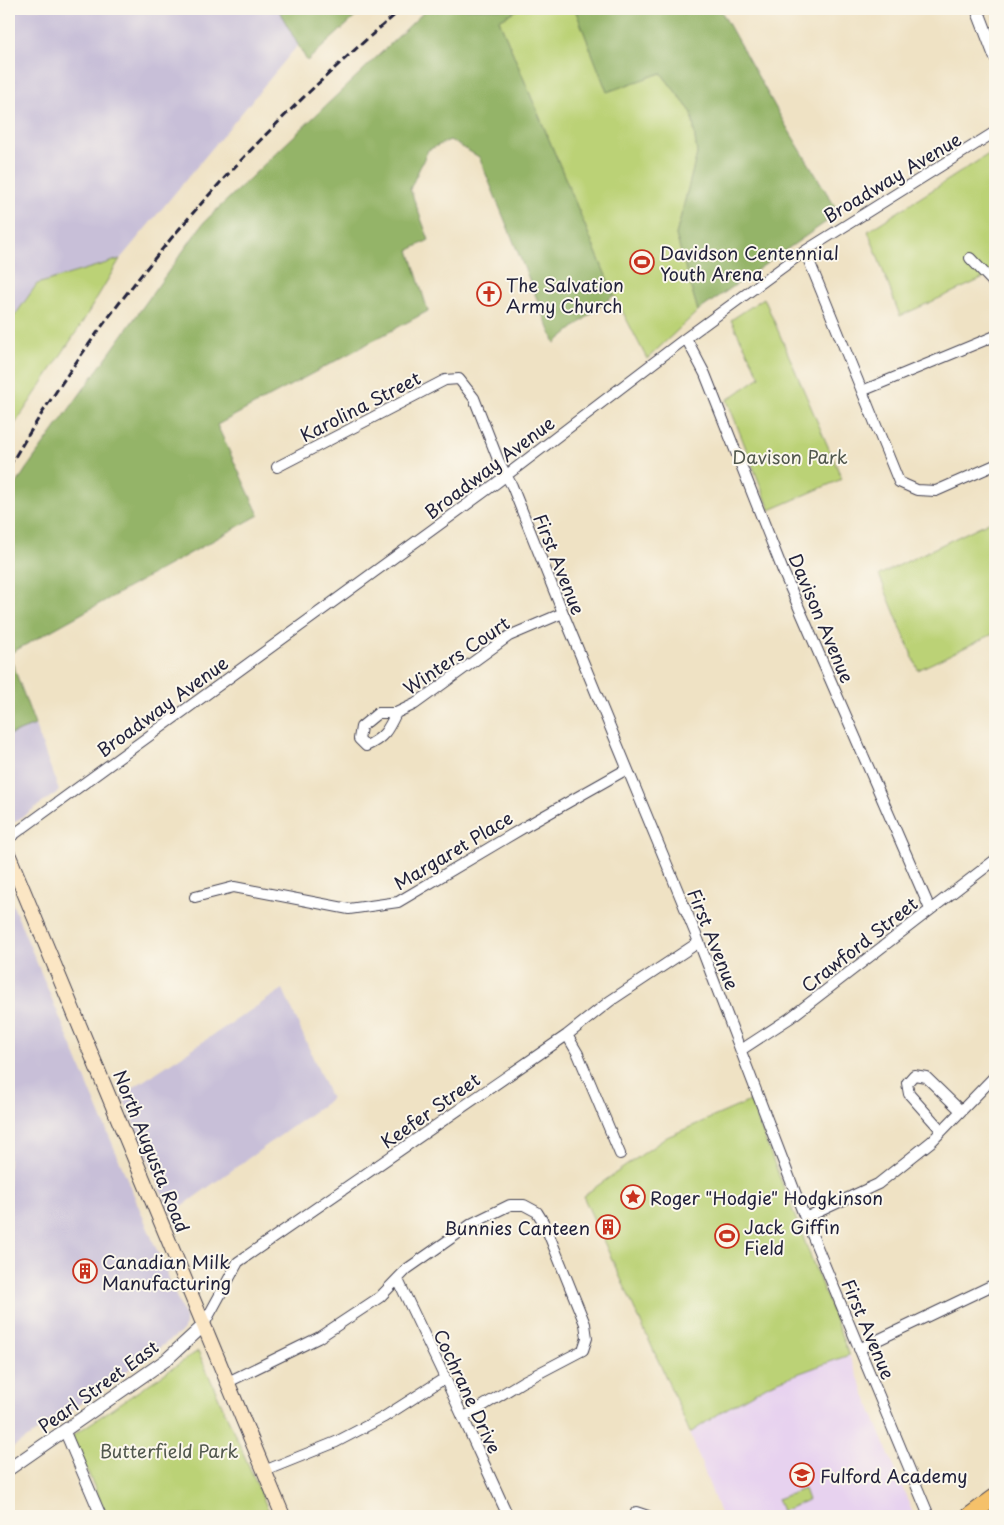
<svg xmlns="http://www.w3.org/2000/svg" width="1004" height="1525" font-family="'Playpen Sans',sans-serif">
  <rect width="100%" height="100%" fill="#fbf7ec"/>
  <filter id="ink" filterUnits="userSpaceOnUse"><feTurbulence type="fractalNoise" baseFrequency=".02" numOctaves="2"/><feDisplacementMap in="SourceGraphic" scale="10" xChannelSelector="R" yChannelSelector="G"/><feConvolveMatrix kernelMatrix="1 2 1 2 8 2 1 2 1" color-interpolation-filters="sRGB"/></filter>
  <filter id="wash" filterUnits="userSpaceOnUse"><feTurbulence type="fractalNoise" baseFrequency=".0096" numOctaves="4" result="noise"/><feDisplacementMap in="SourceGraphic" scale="20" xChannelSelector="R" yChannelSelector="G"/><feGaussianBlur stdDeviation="1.12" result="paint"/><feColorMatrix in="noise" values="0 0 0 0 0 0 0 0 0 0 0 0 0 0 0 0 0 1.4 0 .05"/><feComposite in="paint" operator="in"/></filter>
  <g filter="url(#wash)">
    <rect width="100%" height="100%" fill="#efe2c4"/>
    <path fill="#e7d2ef" d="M849 1355 914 1516H721L690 1433 726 1409 770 1384Z"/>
    <path fill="#c8bfd8" d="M9 9H278L298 45 120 259 37 284 9 324Z
      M35 725 59 791 12 824 9 815V735Z
      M9 896 186 1320 183 1331 74 1408 9 1450Z
      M283 989 331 1099 171 1214 122 1095Z"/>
    <path fill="#bbd276" stroke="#6e7a58" d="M519 9H575L607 91 661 73 692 113 697 154 676 235 698 311 647 359 614 295 499 20Z
      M995 150V273L900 316 868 231Z
      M120 259 79 328 9 433V324L37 284Z
      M764 298 842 479 770 510 727 400 760 377 731 320Z
      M995 519V633L918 670 879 575Z
      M750 1101 849 1355 770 1384 726 1409 690 1433 673 1393 583 1196 667 1137Z
      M198 1351 271 1516H107L72 1436Z
      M804 1489 808 1500 782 1511 777 1499Z"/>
    <path fill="#94b467" stroke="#5b6b51" d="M278 9H364L307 61Z
      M427 9H519L499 20 614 295 555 343 479 157 450 140 428 150 410 189 429 240 409 250 428 311 217 425 259 515 9 654 35 725 9 735V496L26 469 204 222Z
      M575 9H720L786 126 839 213 698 311 676 235 697 154 692 113 661 73 607 92Z"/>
  </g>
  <g filter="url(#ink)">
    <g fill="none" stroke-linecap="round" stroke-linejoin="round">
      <g stroke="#413f50" stroke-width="12">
        <path id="minor" d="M805 251 899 482 917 490 936 491 995 465
          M970 258 992 281 995 287
          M686 338 705 374 783 571 930 909
          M862 391 995 336
          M277 467 445 380 459 379 474 398 499 462 512 486 563 613 699 942 805 1218 929 1516
          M396 713C388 730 384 738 366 746L359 739 361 727 378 713H396L415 704 509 636 563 613
          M9 838 495 484 686 338 805 251 995 132
          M195 897 234 887 349 909 398 902 528 825 627 769
          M567 1035 578 1054 620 1154
          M741 1050 790 1018 995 860
          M941 1130 909 1094 907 1083 914 1075 926 1077 961 1111
          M805 1218 878 1184 932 1141 995 1076
          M398 1280 445 1378 508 1516
          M203 1326 238 1262 567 1035 610 1001 699 942
          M859 1349 995 1284
          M228 1382 318 1338 380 1297 407 1269 473 1223 510 1205H524L537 1212 545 1225 585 1324 587 1338 583 1350 522 1382 463 1418
          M65 1432 101 1516
          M264 1471 336 1442 384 1417 445 1378
          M636 1512 648 1516"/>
      </g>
      <g stroke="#413f50" stroke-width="14">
        <path id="tertiary" d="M977 9 995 56
          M9 1469 166 1360 203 1326"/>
      </g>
      <g stroke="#413f50" stroke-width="16">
        <path id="secondary" d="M9 856 283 1516"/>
      </g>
      <g stroke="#413f50" stroke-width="18">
        <path id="primary" d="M969 1516 995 1497"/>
      </g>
      <use href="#minor" stroke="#fff" stroke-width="10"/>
      <use href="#tertiary" stroke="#fff" stroke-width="12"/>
      <use href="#secondary" stroke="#fbe6c4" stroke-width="14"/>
      <use href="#primary" stroke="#f5c16b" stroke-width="16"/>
      <path stroke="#22223b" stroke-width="3" stroke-dasharray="8 4" stroke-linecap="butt" d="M9 467C111 293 247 139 402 9"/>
    </g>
  </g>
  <defs>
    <g id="stadium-ring" transform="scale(1.25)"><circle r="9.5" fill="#fbf7ec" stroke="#c8321e" stroke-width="1.5"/><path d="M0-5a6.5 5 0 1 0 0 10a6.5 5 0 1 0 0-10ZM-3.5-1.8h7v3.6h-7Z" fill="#c8321e"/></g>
    <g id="church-ring" transform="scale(1.25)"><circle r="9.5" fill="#fbf7ec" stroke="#c8321e" stroke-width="1.5"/><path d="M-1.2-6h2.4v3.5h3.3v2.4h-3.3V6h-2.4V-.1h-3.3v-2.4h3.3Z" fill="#c8321e"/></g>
    <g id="sight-ring" transform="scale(1.25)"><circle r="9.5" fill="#fbf7ec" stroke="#c8321e" stroke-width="1.5"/><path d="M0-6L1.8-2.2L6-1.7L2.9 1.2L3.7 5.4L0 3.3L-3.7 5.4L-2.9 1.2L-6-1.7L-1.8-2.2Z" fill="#c8321e"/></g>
    <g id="building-ring" transform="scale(1.25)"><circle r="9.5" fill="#fbf7ec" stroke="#c8321e" stroke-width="1.5"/><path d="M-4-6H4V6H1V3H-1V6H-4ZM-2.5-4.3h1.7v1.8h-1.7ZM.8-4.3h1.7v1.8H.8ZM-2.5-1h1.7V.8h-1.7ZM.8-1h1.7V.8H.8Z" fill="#c8321e"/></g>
    <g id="school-ring" transform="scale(1.25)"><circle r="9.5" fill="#fbf7ec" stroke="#c8321e" stroke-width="1.5"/><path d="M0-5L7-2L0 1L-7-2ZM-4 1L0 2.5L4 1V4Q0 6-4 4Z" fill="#c8321e"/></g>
  </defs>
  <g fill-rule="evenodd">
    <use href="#stadium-ring" x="642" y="262"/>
    <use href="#church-ring" x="489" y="294"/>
    <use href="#sight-ring" x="633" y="1197"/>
    <use href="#building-ring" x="608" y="1227"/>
    <use href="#stadium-ring" x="727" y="1236"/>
    <use href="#building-ring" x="85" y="1271"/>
    <use href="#school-ring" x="802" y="1475"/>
  </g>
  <g text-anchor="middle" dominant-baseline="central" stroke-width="4" stroke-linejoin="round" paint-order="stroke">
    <g font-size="18" fill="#22223b" stroke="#fbf7ec">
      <text transform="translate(892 177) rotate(-31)">Broadway Avenue</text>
      <text transform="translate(360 406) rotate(-27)">Karolina Street</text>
      <text transform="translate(489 467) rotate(-37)">Broadway Avenue</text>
      <text transform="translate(560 564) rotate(68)">First Avenue</text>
      <text transform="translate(822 618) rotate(67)">Davison Avenue</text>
      <text transform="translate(456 655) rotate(-34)">Winters Court</text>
      <text transform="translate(162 706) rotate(-36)">Broadway Avenue</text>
      <text transform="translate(453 850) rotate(-31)">Margaret Place</text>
      <text transform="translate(714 939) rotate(68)">First Avenue</text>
      <text transform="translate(859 944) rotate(-38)">Crawford Street</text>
      <text transform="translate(430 1110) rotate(-35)">Keefer Street</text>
      <text transform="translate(152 1151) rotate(68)">North Augusta Road</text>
      <text transform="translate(869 1329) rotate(67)">First Avenue</text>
      <text transform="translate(98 1386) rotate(-36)">Pearl Street East</text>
      <text transform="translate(468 1391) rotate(65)">Cochrane Drive</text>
    </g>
    <g font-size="18" fill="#22223b" stroke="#fbf7ec" text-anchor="start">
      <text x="660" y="252">Davidson Centennial<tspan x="660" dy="21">Youth Arena</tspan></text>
      <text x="506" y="284">The Salvation<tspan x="506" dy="21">Army Church</tspan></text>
      <text x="650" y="1197">Roger "Hodgie" Hodgkinson</text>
      <text x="744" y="1226">Jack Giffin<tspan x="744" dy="21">Field</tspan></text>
      <text x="590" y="1227" text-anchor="end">Bunnies Canteen</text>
      <text x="102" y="1261">Canadian Milk<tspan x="102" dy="21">Manufacturing</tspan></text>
      <text x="820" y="1475">Fulford Academy</text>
    </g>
    <g font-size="18" fill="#50574d" stroke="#fbf7ec">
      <text x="790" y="456">Davison Park</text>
      <text x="169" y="1450">Butterfield Park</text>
    </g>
  </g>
  <rect width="1004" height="1525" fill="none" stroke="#fbf7ec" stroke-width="30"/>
</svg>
